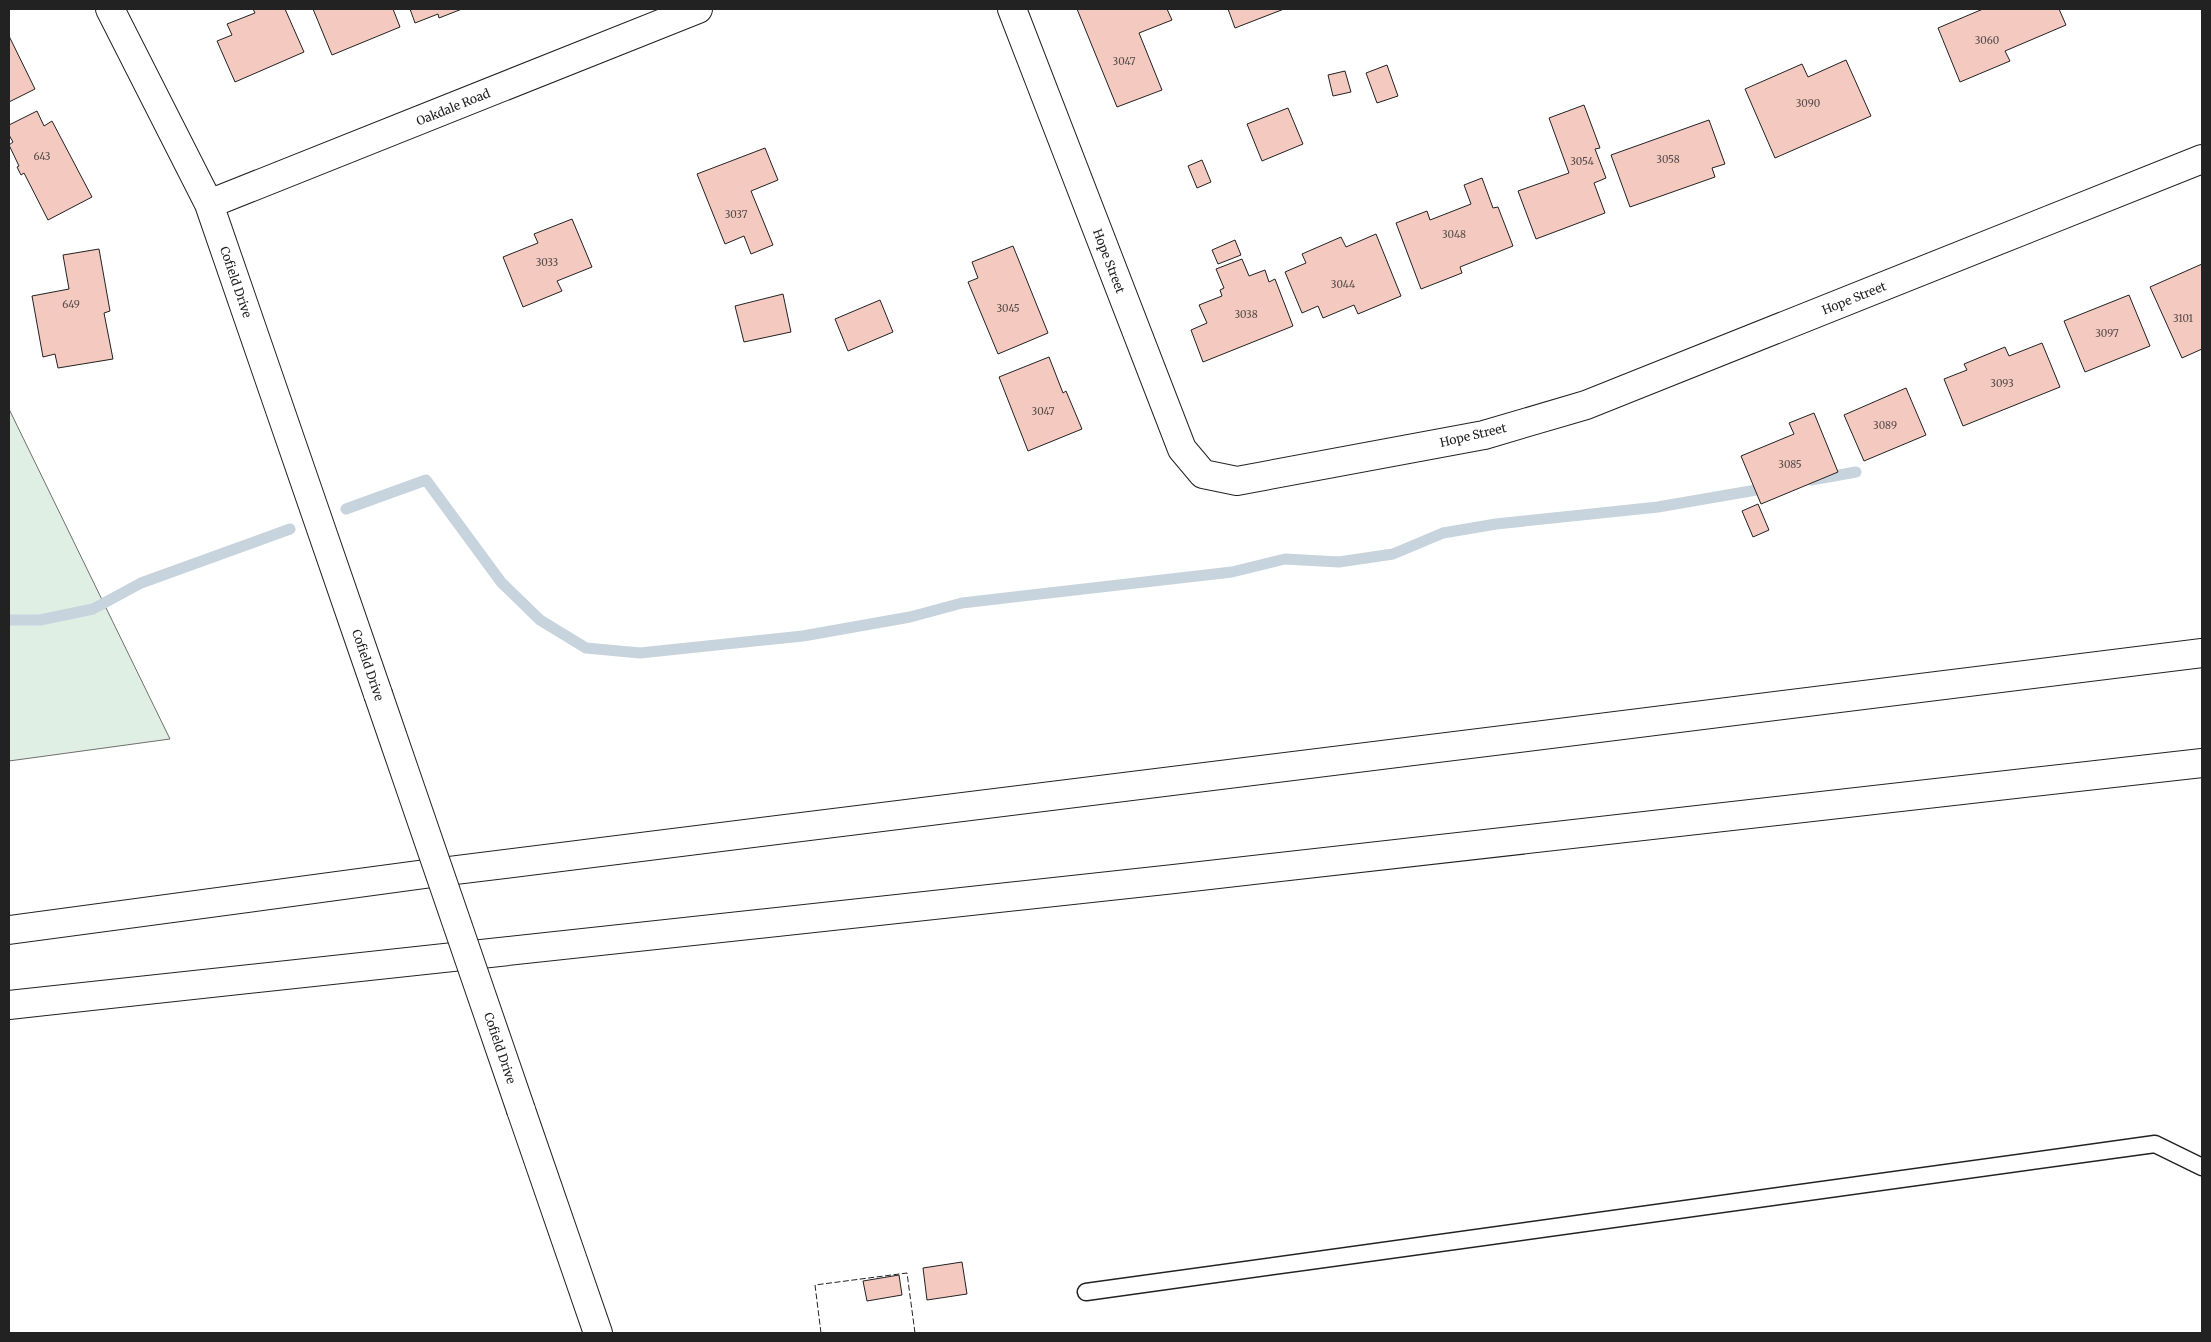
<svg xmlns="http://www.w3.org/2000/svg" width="2211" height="1342" font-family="Merriweather,serif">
  <rect width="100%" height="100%" fill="#fff"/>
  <path fill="#e0efe3" stroke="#6f6f6f" d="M9 409 169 737 170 739 9 761Z"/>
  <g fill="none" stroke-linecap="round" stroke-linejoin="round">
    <path stroke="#c7d3dd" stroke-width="11" d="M1811 480 1856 472
      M346 509 426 480 501 582 540 620 586 648 640 653 803 636 910 617 962 603 1232 572 1285 559 1339 562 1393 554 1443 533 1496 524 1658 507 1768 488
      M9 620H40L93 609 141 583 290 529"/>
  </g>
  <path fill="#f3c9c0" stroke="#222" d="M253 9H285L304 52 235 82 217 41 232 35 227 24 255 13Z
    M313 9H393L400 27 332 55Z
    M410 9H462L439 18 438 14 415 23Z
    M1077 9H1167L1172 20 1139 33 1162 90 1117 107Z
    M1228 9H1284L1235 28Z
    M1983 9H2059L2066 25 2005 51 2010 61 1960 82 1938 28Z
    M9 36 35 89 9 102Z
    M1846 60 1871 116 1775 158 1745 89 1802 64 1808 77Z
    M1387 65 1398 96 1377 103 1366 73Z
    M1345 71 1351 92 1333 96 1328 75Z
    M1584 105 1600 148 1595 149 1606 178 1594 183 1605 213 1536 239 1518 191 1569 173 1549 118Z
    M1288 108 1303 144 1262 161 1247 124Z
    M37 111 44 126 52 121 92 197 48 220 24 173 21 175 17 167 19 166 9 145 13 142 9 135V125Z
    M1709 120 1725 164 1712 168 1715 177 1630 207 1611 155Z
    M765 148 778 180 751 191 773 245 751 254 744 236 725 244 697 174Z
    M1202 160 1211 182 1197 188 1188 166Z
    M1482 178 1493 208 1498 207 1513 246 1460 267 1462 273 1421 289 1396 223 1427 211 1430 220 1471 204 1464 185Z
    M572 219 592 267 557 281 562 291 523 307 503 257 538 243 534 234Z
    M1376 234 1401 296 1358 314 1354 305 1323 318 1318 306 1302 313 1285 272 1306 263 1302 254 1341 237 1346 247Z
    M1235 240 1241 255 1218 264 1212 250Z
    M1013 246 1048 333 998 354 968 282 978 278 972 262Z
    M99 249 110 311 104 313 113 359 58 368 55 354 43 357 32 296 69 289 63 255Z
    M1242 259 1249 276 1265 270 1269 282 1275 279 1293 326 1203 362 1191 330 1207 323 1199 305 1222 296 1220 290 1224 288 1216 269Z
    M2202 264V349L2182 358 2150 287Z
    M783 294 791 332 744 342 735 306Z
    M2129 295 2150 346 2085 372 2064 321Z
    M880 300 893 332 848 351 835 319Z
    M2042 343 2060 387 1963 426 1944 379 1967 370 1964 364 2005 347 2009 356Z
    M1049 357 1063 393 1066 391 1082 429 1028 451 999 377Z
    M1906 388 1926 435 1864 461 1844 415Z
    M1814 413 1838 472 1761 504 1741 456 1794 434 1789 423Z
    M1758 504 1769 530 1753 537 1742 511Z
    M962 1262 967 1294 927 1300 923 1268Z
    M899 1275 902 1295 867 1301 863 1281Z"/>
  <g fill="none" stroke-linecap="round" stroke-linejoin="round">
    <g stroke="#222" stroke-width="19">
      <path id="lane" d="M1086 1292 2155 1144 2202 1167"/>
    </g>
    <g stroke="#222" stroke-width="30">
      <path id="street" d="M110 9 209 204 378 694
        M1012 9 1182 449 1203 474 1237 481 1484 435 1586 405 2202 159
        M209 204 698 9
        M521 1110 598 1333"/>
    </g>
    <g stroke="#222" stroke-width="30">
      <path id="highway" d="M9 930 440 872 2202 653
        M9 1005 1174 879 2202 763"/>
    </g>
    <use href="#lane" stroke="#fff" stroke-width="16"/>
    <use href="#street" stroke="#fff" stroke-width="28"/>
    <use href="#highway" stroke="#fff" stroke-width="28"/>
    <g stroke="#222" stroke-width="30" stroke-linecap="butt">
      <path id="street-bridge" d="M378 694 521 1110"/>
    </g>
    <use href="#street-bridge" stroke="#fff" stroke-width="28"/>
    <path stroke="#222" stroke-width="1" stroke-dasharray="6 2.5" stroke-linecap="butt" d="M821 1333 815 1285 907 1273 915 1333"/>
  </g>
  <g text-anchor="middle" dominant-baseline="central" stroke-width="4" stroke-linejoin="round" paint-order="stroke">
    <g font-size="10" fill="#564c4a">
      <text x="1987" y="40">3060</text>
      <text x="1124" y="61">3047</text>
      <text x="1808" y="103">3090</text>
      <text x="42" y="156">643</text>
      <text x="1668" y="159">3058</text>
      <text x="1582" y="161">3054</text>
      <text x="736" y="214">3037</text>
      <text x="1454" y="234">3048</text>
      <text x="547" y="262">3033</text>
      <text x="1343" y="284">3044</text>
      <text x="71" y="304">649</text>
      <text x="1008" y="308">3045</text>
      <text x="1246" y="314">3038</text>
      <text x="2183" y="318">3101</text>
      <text x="2107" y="333">3097</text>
      <text x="2002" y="383">3093</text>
      <text x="1043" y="411">3047</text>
      <text x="1885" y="425">3089</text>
      <text x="1790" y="464">3085</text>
    </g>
    <g font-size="12" fill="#222" stroke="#fff">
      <text transform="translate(453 107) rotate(-22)">Oakdale Road</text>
      <text transform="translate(1109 261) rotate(69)">Hope Street</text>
      <text transform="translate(236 282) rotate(71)">Cofield Drive</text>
      <text transform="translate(1854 298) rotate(-22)">Hope Street</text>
      <text transform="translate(1473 435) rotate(-13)">Hope Street</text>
      <text transform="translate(368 665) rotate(71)">Cofield Drive</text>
      <text transform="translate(500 1048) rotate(71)">Cofield Drive</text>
    </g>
  </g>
  <rect width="2211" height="1342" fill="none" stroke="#222222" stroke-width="20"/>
</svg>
